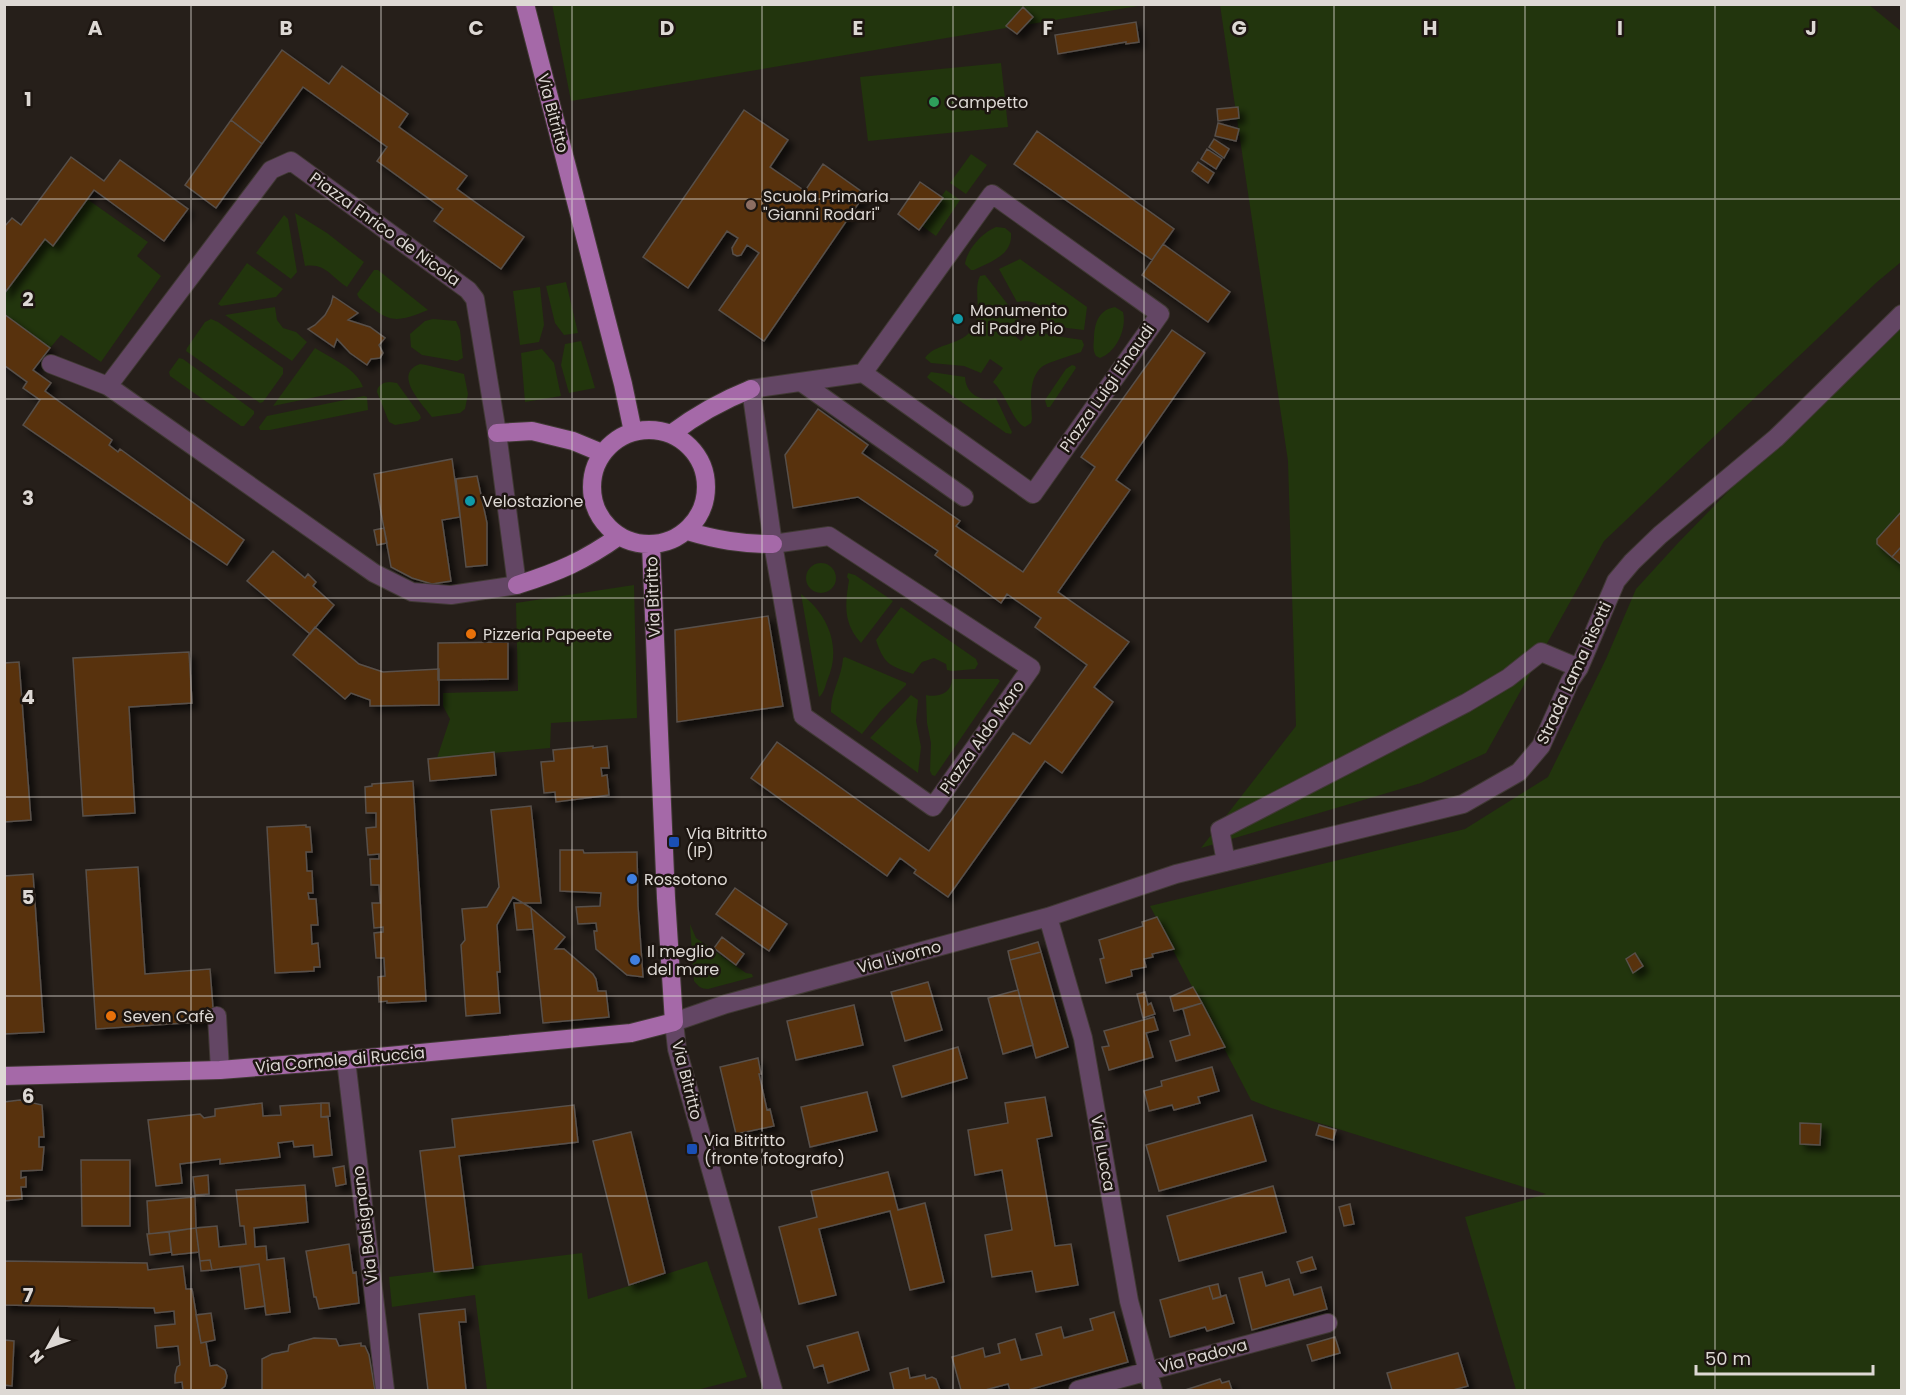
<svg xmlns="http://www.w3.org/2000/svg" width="1906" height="1395" font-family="Poppins,sans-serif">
  <defs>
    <filter id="shadow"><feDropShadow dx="5.5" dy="5.5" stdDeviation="3" flood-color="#0009"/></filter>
  </defs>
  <rect width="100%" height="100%" fill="#261f1a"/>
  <path fill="#22350d" d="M552 4 1144 5 571 101Z
    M1868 4 1901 31V262L1877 282 1604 541 1486 753 1421 783 1201 848 1296 726 1288 461 1220 5Z
    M1001 63 1008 127 868 141 860 77Z
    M971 154 987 165 966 194 950 183Z
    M946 190 960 200 936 236 922 226 942 198 941 197Z
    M87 199 148 242 137 256 161 276 101 362 61 335 50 348 5 314V294L45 239 53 245Z
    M295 213 327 233 364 262 347 287C331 277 326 263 305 266Z
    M284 215 288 219 297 272 291 279 256 253Z
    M996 227 1005 228 1011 233C1013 255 990 262 974 270H971L965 264C967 249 983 232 996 227Z
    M1020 259 1087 307 1084 330 1067 328 1047 323C1048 305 1033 299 1017 302L999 269Z
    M247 263 283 289 276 297 221 306 218 304Z
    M374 270H378L428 310C391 325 389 321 359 298L357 294Z
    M985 275 1019 319 1010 332 1021 341 1032 328 1049 335 1082 340 1084 345 1081 352C1070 356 1059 359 1049 363 1027 371 1031 401 1032 419L1031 423 1025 427C1013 423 1006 393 993 382L1003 368 990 359 981 373 964 366 931 363 925 358C934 344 959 345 970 332 985 315 972 291 980 276Z
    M566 282 578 333 564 335 555 323 546 286Z
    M540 287 544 325 539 342 520 345 513 291Z
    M275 307 277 320 283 328 296 332 307 342 292 361 225 315Z
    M1115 307 1123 312C1127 328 1117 352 1100 358L1096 356C1092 349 1094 344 1094 336 1095 322 1099 310 1115 307Z
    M1901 314V1390H1516L1465 1217 1546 1194 1271 1108 1251 1100 1150 906 1465 829 1548 777 1606 659 1636 589 1678 543Z
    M211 319 218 322 283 368V374L263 402 260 403 186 351 187 348 205 322Z
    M433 319 456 321 460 330 463 358 457 361 422 355 411 347 410 334 425 321Z
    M581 341 595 388 569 393 561 365 565 344Z
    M315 348C332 359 356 368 363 387L273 406Z
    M542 349 554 363 561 396 525 402 521 353Z
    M179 358 183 359 254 411V414L244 426H241L170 376 169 372Z
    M420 364 426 365 464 374 468 394 465 409 460 413 432 417C422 404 392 374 420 364Z
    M1072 365 1075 366 1076 368 1050 407H1047L1045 400 1066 369Z
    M931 372 965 377C966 394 980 402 996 398L1012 432 1011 434 1006 433 930 380 927 377Z
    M390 382 397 383 420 415 421 418 418 421 395 425 389 422 377 392C377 385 384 382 390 382Z
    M364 396 367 397 368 410 270 430H260L259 427 267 416Z
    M806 578a15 15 0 1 1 30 0a15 15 0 1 1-30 0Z
    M848 573 855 575 893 601 861 643C843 623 845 605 849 580L847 577Z
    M634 585 637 718 551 723 550 748 437 758 450 719 443 706V693L518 691 516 603Z
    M801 594C829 615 842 648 827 681 825 687 824 693 819 697Z
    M901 607 976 659 978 664 975 669 952 671 947 670 946 664 934 658 922 662 913 674C891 666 884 665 876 640Z
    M845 657 906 683V685L881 710 862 734 831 712C830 693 842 677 843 658Z
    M952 679H998L1000 681 935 776 932 775 930 771 931 743 927 723 926 695C938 698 952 693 952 679Z
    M911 695 918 700 916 721 921 747 918 773 870 738Z
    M690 924 696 938 746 973 752 974 753 977 708 989C701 989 698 986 694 981Z
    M582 1253 588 1299 707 1261 747 1377 697 1390H487L475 1295 392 1307 389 1277Z"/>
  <path fill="#58310d" stroke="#58504a" stroke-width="1.5" filter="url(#shadow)" d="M1023 7 1033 17 1017 34 1006 26Z
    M1136 22 1139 42 1126 44V42L1058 54 1055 35Z
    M282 50 329 84 342 66 408 114 399 127 467 176 457 189 524 237 501 269 434 221 443 209 377 161 387 147 303 87 262 144 231 120Z
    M1238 107 1239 118 1218 121 1217 109Z
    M744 110 788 140 770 167 805 191 823 164 865 194 764 341 719 310 759 253 747 245 741 255 737 256 733 254 732 248 738 238 727 231 688 288 643 257Z
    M231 120 262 144 216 208 185 185Z
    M1218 123 1239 129 1236 141 1215 136Z
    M1037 131 1174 229 1152 260 1014 164Z
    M1214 139 1229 149 1224 158 1209 147Z
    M1207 149 1222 159 1216 169 1201 159Z
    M71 157 104 181 120 160 188 209 164 241 94 190 53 246 45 239 4 294V227L12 218 21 225Z
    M1198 162 1214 173 1208 183 1192 171Z
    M920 182 943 198 919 230 898 214Z
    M1163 244 1230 292 1208 322 1142 275Z
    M333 296 358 313 348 320 370 327 385 338 379 345 383 353 380 358 371 359 367 365 350 353 337 339 334 347 308 329 315 325 325 315 331 304Z
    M4 314 50 348 33 370 51 383 45 391 112 440 109 445 118 452 120 449 244 540 227 565 23 425 40 400 23 388 27 382 4 365Z
    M1172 330 1205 353 1116 480 1130 490 1058 592 1129 642 1094 687 1113 702 1062 773 1045 761 948 897 914 873 916 870 900 858 887 876 751 778 777 742 929 851 1013 733 1030 744 1087 665 1035 627 1041 618 1007 594 1001 603 935 555 938 551 858 497 793 508 785 455 818 409 868 445 862 453 960 521 956 526 1023 572 1095 467 1081 457Z
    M452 459 460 517 442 520 451 581 432 584 412 578 391 567 374 474Z
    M477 476 487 523V565L466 567 456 479Z
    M1902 511V546L1892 557 1877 544V539Z
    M384 528 387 543 377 545 374 530Z
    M1902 546V565L1892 557Z
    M273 551 305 578 308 574 316 582 313 586 334 605 310 634 247 581Z
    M768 616 783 706 677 722 675 630Z
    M315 627 359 664 383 672 439 669V705L370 706V700L351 693 345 699 293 655Z
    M508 642V679L438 680V643Z
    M189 652 192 703 129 707 135 813 83 816 73 658Z
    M19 662 31 820 4 822V663Z
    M593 746V748L607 746 609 768H601L602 776 607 775 609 795 556 802 555 792 544 793 541 762 554 761 553 750Z
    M494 752 496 775 430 781 428 759Z
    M413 781 426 1001 387 1003V1001L379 1002 378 977 385 976 384 958H376L374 933 383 932V927L374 928 372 903H380L379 885H371L370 859H379V854L368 855 366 828 376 827V813H366L365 787 372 786V784Z
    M531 806 541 903H523L513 897 497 925 500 972H497L500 1013 466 1016 461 945 465 940 462 909 487 907 499 887 491 810Z
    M306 825V827H310L312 852H306L307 871H312L313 893H308L309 899H316L318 925H311L312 944 318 943 320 967H314V971L275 973 267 827Z
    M560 850H583L584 853 637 852 638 906 643 977 627 975 596 949 594 931H597L596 923 578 924 576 907 600 906 601 893 560 891Z
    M138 867 145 974 210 969 214 1021 96 1029 86 870Z
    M33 874 44 1032 4 1034V876Z
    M735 888 787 924 769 951 716 914Z
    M514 903H523L531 908 533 929 517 930Z
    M531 908 565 937 555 949H564L593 974 596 979 598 991H606L609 1017 543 1023Z
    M1157 917 1174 949 1152 954 1153 957 1144 959 1146 967 1131 970 1132 976 1106 983 1100 959 1104 958 1099 940 1143 926 1142 922Z
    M722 937 744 954 736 965 714 948Z
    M1038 942 1041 952 1010 960 1008 951Z
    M1041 952 1068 1047 1036 1058 1010 960Z
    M1635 953 1643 966 1633 973 1626 959Z
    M928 982 942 1030 905 1041 891 992Z
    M1193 987 1202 1003 1174 1011 1170 997Z
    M1018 990 1033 1045 1003 1054 988 998Z
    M1145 992 1148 1005 1151 1003 1155 1014 1143 1018 1137 994Z
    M1202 1003 1225 1047 1176 1061 1170 1041 1190 1035 1183 1009Z
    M854 1005 863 1045 796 1060 787 1021Z
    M1154 1017 1158 1030 1146 1033 1153 1057 1109 1070 1102 1047 1109 1046 1104 1031Z
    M958 1047 967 1078 902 1097 893 1066Z
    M758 1058 761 1074H759L767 1110 770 1109 774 1126 736 1134 720 1067Z
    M1212 1067 1219 1091 1198 1097 1200 1103 1174 1110 1172 1105 1149 1111 1144 1091 1162 1086 1161 1081Z
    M867 1092 877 1131 810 1147 801 1107Z
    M1045 1097 1052 1136 1037 1139 1055 1246 1071 1244 1078 1285 1036 1292 1032 1271 992 1277 985 1235 1012 1230 1002 1170 975 1175 968 1130 1008 1123 1005 1103Z
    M20 1100 42 1105 44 1137H39V1147H44L42 1170 21 1171V1178L26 1177V1187H21L22 1199 4 1201V1102Z
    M262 1103 263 1116 281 1115 280 1106 321 1103V1117H328L332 1155 314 1157 313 1145 294 1147 293 1141 278 1143 280 1157 220 1164V1159L180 1164 182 1183 156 1186 148 1120 200 1114 204 1118 215 1116V1109Z
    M321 1103H329L330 1116 321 1117Z
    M574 1105 578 1142 459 1156 473 1268 434 1272 420 1151 455 1147 452 1119Z
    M1252 1115 1266 1161 1159 1191 1146 1145Z
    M1800 1123 1821 1124 1820 1145 1800 1144Z
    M1319 1125 1336 1130 1333 1140 1316 1135Z
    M631 1132 665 1273 629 1285 593 1141Z
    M81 1160H130V1226H82Z
    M344 1166 346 1184 336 1186 333 1168Z
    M888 1172 898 1210 925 1203 944 1282 910 1290 890 1211 819 1229 836 1295 799 1304 779 1227 817 1217 811 1191Z
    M208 1175 209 1194 195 1195 193 1177Z
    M305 1185 308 1222 254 1228 255 1247 266 1246 267 1260 284 1258 290 1312 266 1315 259 1264 212 1270 210 1260 200 1261 196 1228 217 1226 219 1247 246 1244 244 1226H240L236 1190Z
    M1273 1186 1286 1232 1179 1261 1167 1216Z
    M195 1197 196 1228 149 1234 147 1201Z
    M1350 1204 1354 1224 1344 1226 1339 1207Z
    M196 1228 199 1252 172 1255 169 1232Z
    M169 1232 171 1252 150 1255 147 1234Z
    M349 1244 353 1273 356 1272 359 1303 319 1309 316 1297H314L306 1251Z
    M1312 1257 1316 1269 1301 1273 1297 1262Z
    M210 1260 212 1270 201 1271 200 1261Z
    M4 1261 147 1263 148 1270 183 1266 186 1289H192L201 1343 206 1342 210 1366 217 1365 225 1370 227 1376 225 1386 220 1390H183L182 1382 175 1383V1375L177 1367 180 1365 178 1346 157 1348 155 1326 175 1324 174 1311 155 1313 154 1308 4 1305Z
    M259 1264 265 1306 245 1309 240 1267Z
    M1262 1272 1266 1286 1289 1279 1294 1295 1321 1287 1327 1309 1252 1330 1239 1278Z
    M1218 1284 1221 1297 1213 1299 1209 1286Z
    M1209 1286 1213 1299 1226 1295 1234 1323 1207 1331 1205 1327 1170 1337 1160 1300Z
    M465 1309 466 1322H459L466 1390H428L419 1314Z
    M1114 1312 1128 1362 1028 1390H1010L1008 1384 985 1390H961L952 1357 983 1348 985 1357 1000 1353 998 1344 1015 1339 1021 1360 1042 1355 1036 1334 1061 1327 1064 1338 1093 1330 1090 1319Z
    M211 1313 215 1340 201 1343 196 1315Z
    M858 1332 869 1370 828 1383 823 1365 814 1368 807 1346Z
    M1335 1337 1340 1353 1312 1361 1307 1345Z
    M314 1338 336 1339 339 1346 361 1343V1346H365L369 1355 375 1390H262V1359L272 1354 288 1351 289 1345 295 1343Z
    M4 1340 14 1341 12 1386 4 1385Z
    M1458 1353 1468 1386 1453 1390H1392L1387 1373Z
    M908 1368 910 1378 925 1375 926 1379 932 1377 936 1379 940 1390H894L890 1373Z
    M1220 1379 1222 1383 1229 1381 1232 1390H1185Z"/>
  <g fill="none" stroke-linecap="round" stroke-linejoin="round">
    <g stroke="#403934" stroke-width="20">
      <path id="minor" d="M51 364 108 386 374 573 412 592 451 595 517 585 497 433 475 299 468 290 291 161 271 170 108 386
        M801 382 964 497
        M773 544 829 536 1031 668 933 807 803 716 773 544 751 389 863 373 1033 494 1160 314 992 194 863 373
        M1226 862 1220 830 1466 703 1508 678 1541 652 1579 668
        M1048 917 1083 1038 1129 1301 1153 1390
        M217 1016 220 1070
        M346 1060 385 1390
        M773 1390 677 1049 674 1022 726 1004 1048 917 1176 874 1463 804 1519 772 1541 746 1570 681 1579 668 1616 581 1632 562 1660 535 1776 438 1902 314
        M1078 1390 1328 1323"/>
    </g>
    <g stroke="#403934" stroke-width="20">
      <path id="major" d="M525 4 623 384 633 432
        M592 487a57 57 0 1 1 114 0a57 57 0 1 1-114 0Z
        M497 433 532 431 573 441 602 453
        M671 434C696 415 721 401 751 389
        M687 531C717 540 741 544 773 544
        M517 585C558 572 584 561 619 536
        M4 1076 220 1070 346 1060 631 1033 674 1022 666 898 651 545"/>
    </g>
    <use href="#minor" stroke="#634664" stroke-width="18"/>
    <use href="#major" stroke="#a569a8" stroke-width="18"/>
  </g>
  <path fill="none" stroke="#ddd8d4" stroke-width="1.5" stroke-opacity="0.55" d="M191 4V1390M381 4V1390M572 4V1390M762 4V1390M953 4V1390M1144 4V1390M1334 4V1390M1525 4V1390M1715 4V1390M4 199H1902M4 399H1902M4 598H1902M4 797H1902M4 996H1902M4 1196H1902"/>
  <circle fill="#2e9e5b" stroke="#1d1611" stroke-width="2" cx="934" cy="102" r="6"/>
  <circle fill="#8d6e63" stroke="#1d1611" stroke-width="2" cx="751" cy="205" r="6"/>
  <g fill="#0f9aa8" stroke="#1d1611" stroke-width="2">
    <circle cx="958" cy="319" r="6"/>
    <circle cx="470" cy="501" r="6"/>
  </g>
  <g fill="#e8710a" stroke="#1d1611" stroke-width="2">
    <circle cx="471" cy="634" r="6"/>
    <circle cx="111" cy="1016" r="6"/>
  </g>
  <g fill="#1a4fb4" stroke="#1d1611" stroke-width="2">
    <rect x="668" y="836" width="12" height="12" rx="3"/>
    <rect x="686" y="1143" width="12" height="12" rx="3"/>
  </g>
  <g fill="#3f7fe0" stroke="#1d1611" stroke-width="2">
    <circle cx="632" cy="879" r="6"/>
    <circle cx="635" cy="960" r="6"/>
  </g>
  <g text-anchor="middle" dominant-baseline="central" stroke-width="5" stroke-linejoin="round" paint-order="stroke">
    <g font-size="16" fill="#ddd8d4" stroke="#1d1611" text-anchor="start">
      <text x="946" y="102">Campetto</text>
      <text x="763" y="196">Scuola Primaria<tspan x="763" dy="18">"Gianni Rodari"</tspan></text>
      <text x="970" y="310">Monumento<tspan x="970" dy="18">di Padre Pio</tspan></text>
      <text x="482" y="501">Velostazione</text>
      <text x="483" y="634">Pizzeria Papeete</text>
      <text x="686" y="833">Via Bitritto<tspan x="686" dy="18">(IP)</tspan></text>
      <text x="644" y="879">Rossotono</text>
      <text x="647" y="951">Il meglio<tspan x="647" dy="18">del mare</tspan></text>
      <text x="123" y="1016">Seven Cafè</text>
      <text x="704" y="1140">Via Bitritto<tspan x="704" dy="18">(fronte fotografo)</tspan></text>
    </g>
    <g font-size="16" fill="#ddd8d4" stroke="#1d1611">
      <text transform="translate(553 113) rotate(75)">Via Bitritto</text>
      <text transform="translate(385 229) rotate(36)">Piazza Enrico de Nicola</text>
      <text transform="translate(1107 388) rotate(-55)">Piazza Luigi Einaudi</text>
      <text transform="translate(653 597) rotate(-92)">Via Bitritto</text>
      <text transform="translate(1574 673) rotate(-65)">Strada Lama Risotti</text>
      <text transform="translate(982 737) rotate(-55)">Piazza Aldo Moro</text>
      <text transform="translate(899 957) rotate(-15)">Via Livorno</text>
      <text transform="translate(340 1060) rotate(-5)">Via Cornole di Ruccia</text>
      <text transform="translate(687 1080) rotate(76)">Via Bitritto</text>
      <text transform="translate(1103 1153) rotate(80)">Via Lucca</text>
      <text transform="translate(365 1225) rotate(-97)">Via Balsignano</text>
      <text transform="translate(1203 1356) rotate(-15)">Via Padova</text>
    </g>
  </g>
  <g font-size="20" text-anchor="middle" font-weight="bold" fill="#ddd8d4" stroke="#1d1611" stroke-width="5" stroke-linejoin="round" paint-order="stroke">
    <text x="95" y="35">A</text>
    <text x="286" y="35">B</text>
    <text x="476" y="35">C</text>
    <text x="667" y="35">D</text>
    <text x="858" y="35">E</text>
    <text x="1048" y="35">F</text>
    <text x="1239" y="35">G</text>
    <text x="1430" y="35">H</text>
    <text x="1620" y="35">I</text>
    <text x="1811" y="35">J</text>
    <text x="28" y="106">1</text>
    <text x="28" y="306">2</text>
    <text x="28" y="505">3</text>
    <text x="28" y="704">4</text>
    <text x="28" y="904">5</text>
    <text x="28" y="1103">6</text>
    <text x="28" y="1302">7</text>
  </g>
  <rect width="1906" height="1395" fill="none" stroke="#ddd8d4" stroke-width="12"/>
  <g transform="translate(48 1347) rotate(230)" stroke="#1d1611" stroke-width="4.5" paint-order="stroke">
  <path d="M0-4.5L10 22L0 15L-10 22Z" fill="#ddd8d4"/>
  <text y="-9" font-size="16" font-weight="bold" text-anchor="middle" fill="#ddd8d4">N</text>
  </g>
  <path d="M1696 1365v9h177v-9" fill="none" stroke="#ddd8d4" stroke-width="3"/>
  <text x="1705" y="1365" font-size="18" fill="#ddd8d4" stroke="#1d1611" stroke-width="4.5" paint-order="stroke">50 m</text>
</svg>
